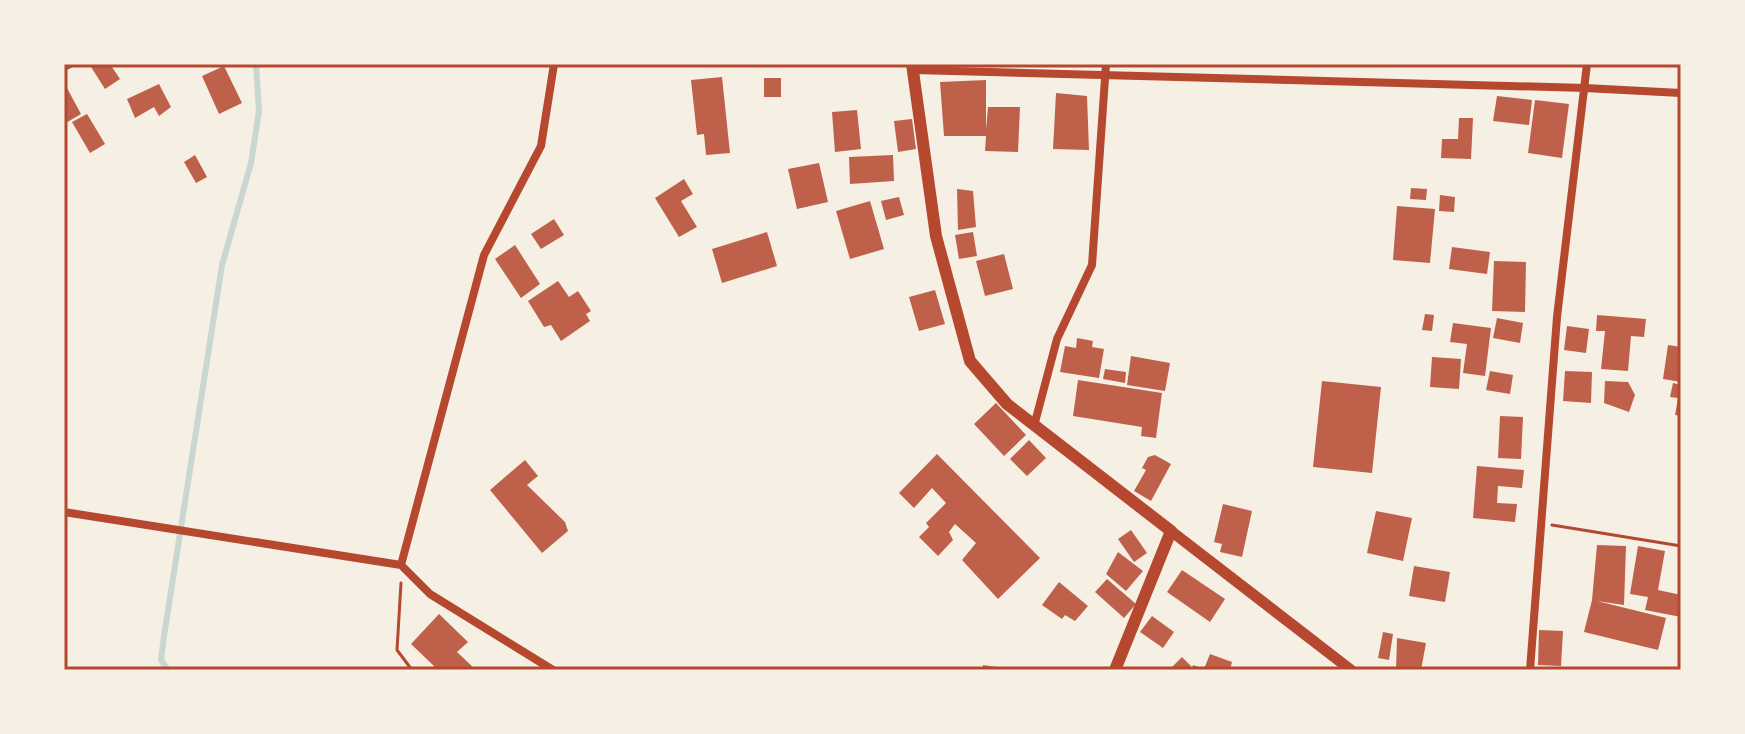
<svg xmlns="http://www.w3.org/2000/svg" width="1745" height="734" font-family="'Exo 2',sans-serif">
  <rect width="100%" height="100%" fill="#f6efe4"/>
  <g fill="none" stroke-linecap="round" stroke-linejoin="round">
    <path stroke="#c9d6d2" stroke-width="6" d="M168 670 161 660 164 636 222 265 251 163 259 111 256 64"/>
  </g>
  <path fill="#bf614a" d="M95 64H110L120 79 105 89 91 67Z
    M224 66 242 103 219 114 202 76Z
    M722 77 730 153 706 155 704 134 697 135 691 80Z
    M764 78H781V97H764Z
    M986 80V130L988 107H1020L1018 152 985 151 986 136H944L940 82Z
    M159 84 171 107 159 116 154 107 135 118 127 99Z
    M67 88 81 114 64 124V89Z
    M1056 93 1087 96 1089 150 1053 149Z
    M1497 96 1532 100 1529 125 1493 121Z
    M1535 100 1569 104 1562 158 1528 153Z
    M857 110 861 149 835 152 832 112Z
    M87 114 105 144 90 153 72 122Z
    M1459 118H1473L1471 159 1441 158 1442 139H1458Z
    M912 119 916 149 898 152 894 121Z
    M195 155 207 177 196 183 184 162Z
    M893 155 894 181 850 184 849 157Z
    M819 163 828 202 797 209 788 169Z
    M684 179 693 194 681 201 697 227 679 237 655 198Z
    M1411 188 1427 189 1426 200 1410 199Z
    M957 189 973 191 976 227 958 230Z
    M1440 195 1455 197 1454 212 1439 211Z
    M899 197 904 215 886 220 881 201Z
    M870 201 884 249 850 259 836 211Z
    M1397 206 1435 209 1430 263 1393 260Z
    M554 219 564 235 541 249 531 234Z
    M767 232 777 266 722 283 712 249Z
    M973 232 977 256 959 259 955 235Z
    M515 245 540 284 521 298 495 259Z
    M1452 247 1490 252 1487 274 1449 269Z
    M1004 254 1013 289 985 296 976 261Z
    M1494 261 1526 262 1525 312 1492 311Z
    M558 281 569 297 578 291 591 311 586 314 590 321 561 341 551 325 544 327 528 301Z
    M935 290 945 324 919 331 909 297Z
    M1425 314 1434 315 1432 331 1422 330Z
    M1597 315 1646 319 1644 337 1631 336 1628 371 1601 369 1605 331H1596Z
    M1497 318 1523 323 1520 343 1493 338Z
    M1453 323 1491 328 1485 376 1463 373 1467 344 1450 342Z
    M1567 326 1589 329 1586 353 1564 350Z
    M1077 338 1093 341 1092 347 1104 349 1099 378 1060 372 1065 346 1076 348Z
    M1668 345 1681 347V382L1663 379Z
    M1131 356 1170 363 1165 391 1127 385Z
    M1432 357 1461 359 1459 389 1430 387Z
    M1105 369 1126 372 1125 383 1103 379Z
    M1490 371 1513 375 1510 394 1486 390Z
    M1565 371 1592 372 1591 403 1563 401Z
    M1078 380 1162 393 1156 438 1141 436 1142 427 1073 416Z
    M1322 381 1381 387 1372 473 1313 467Z
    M1605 381 1628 382 1635 395 1629 412 1604 403Z
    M1673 383 1681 385V416L1675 415 1678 398 1670 397Z
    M996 403 1026 435 1004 456 974 424Z
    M1500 416 1523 417 1521 459 1498 458Z
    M1029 440 1046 458 1027 476 1010 459Z
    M937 454 1040 558 998 599 962 560 976 543 955 524 949 532 953 540 938 556 919 537 929 527 926 523 946 503 932 488 914 508 899 493Z
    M1155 455 1171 464 1151 501 1134 491 1146 470 1142 468 1148 457Z
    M525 460 538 476 527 485 565 522 568 531 542 553 490 490Z
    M1477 466 1524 470 1522 488 1498 486 1497 503 1517 504 1515 522 1473 518Z
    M1223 504 1252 511 1242 557 1220 552 1222 544 1214 542Z
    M1376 511 1412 518 1403 561 1367 553Z
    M1131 530 1147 553 1134 562 1118 539Z
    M1597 545 1626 546 1624 605 1597 601 1666 618 1658 650 1584 632 1592 600Z
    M1638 546 1665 551 1658 590 1681 595V617L1645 610 1648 597 1630 594Z
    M1118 552 1143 571 1126 591 1106 574Z
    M1414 566 1450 572 1445 602 1409 596Z
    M1182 570 1225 599 1210 622 1167 592Z
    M1107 579 1136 604 1124 618 1095 592Z
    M1059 582 1088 606 1075 621 1065 615 1062 619 1042 605Z
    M439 614 468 642 457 652 476 670H431L434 666 411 644Z
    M1152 616 1174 632 1163 648 1140 632Z
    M1539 630 1563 631 1561 666 1538 665Z
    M1383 632 1393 634 1389 660 1378 658Z
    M1397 638 1426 643 1421 670H1396Z
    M1210 654 1232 662 1230 670H1192L1193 665 1204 669Z
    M1182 657 1191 666 1187 670H1169Z
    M983 665 1003 668V670H983Z"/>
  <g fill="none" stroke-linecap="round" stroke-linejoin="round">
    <path stroke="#b5482f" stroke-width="3" d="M1552 525 1681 546
      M401 583 397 650 412 670"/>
    <path stroke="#b5482f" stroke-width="8" d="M64 67 70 64
      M913 70 1585 88 1681 93
      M1034 426 1057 339 1092 265 1106 64
      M64 512 401 565 430 594 553 670
      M401 565 484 255 541 146 554 64
      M1530 670 1557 317 1587 64"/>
    <path stroke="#b5482f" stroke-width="11" d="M1171 531 1351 670"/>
    <path stroke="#b5482f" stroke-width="12" d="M912 64 936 236 970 361 1007 404 1171 531 1115 670"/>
  </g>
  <rect width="1745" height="734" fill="none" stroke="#f6efe4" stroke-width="132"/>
  <rect x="66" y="66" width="1613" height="602" fill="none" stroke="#b5482f" stroke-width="3"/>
</svg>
